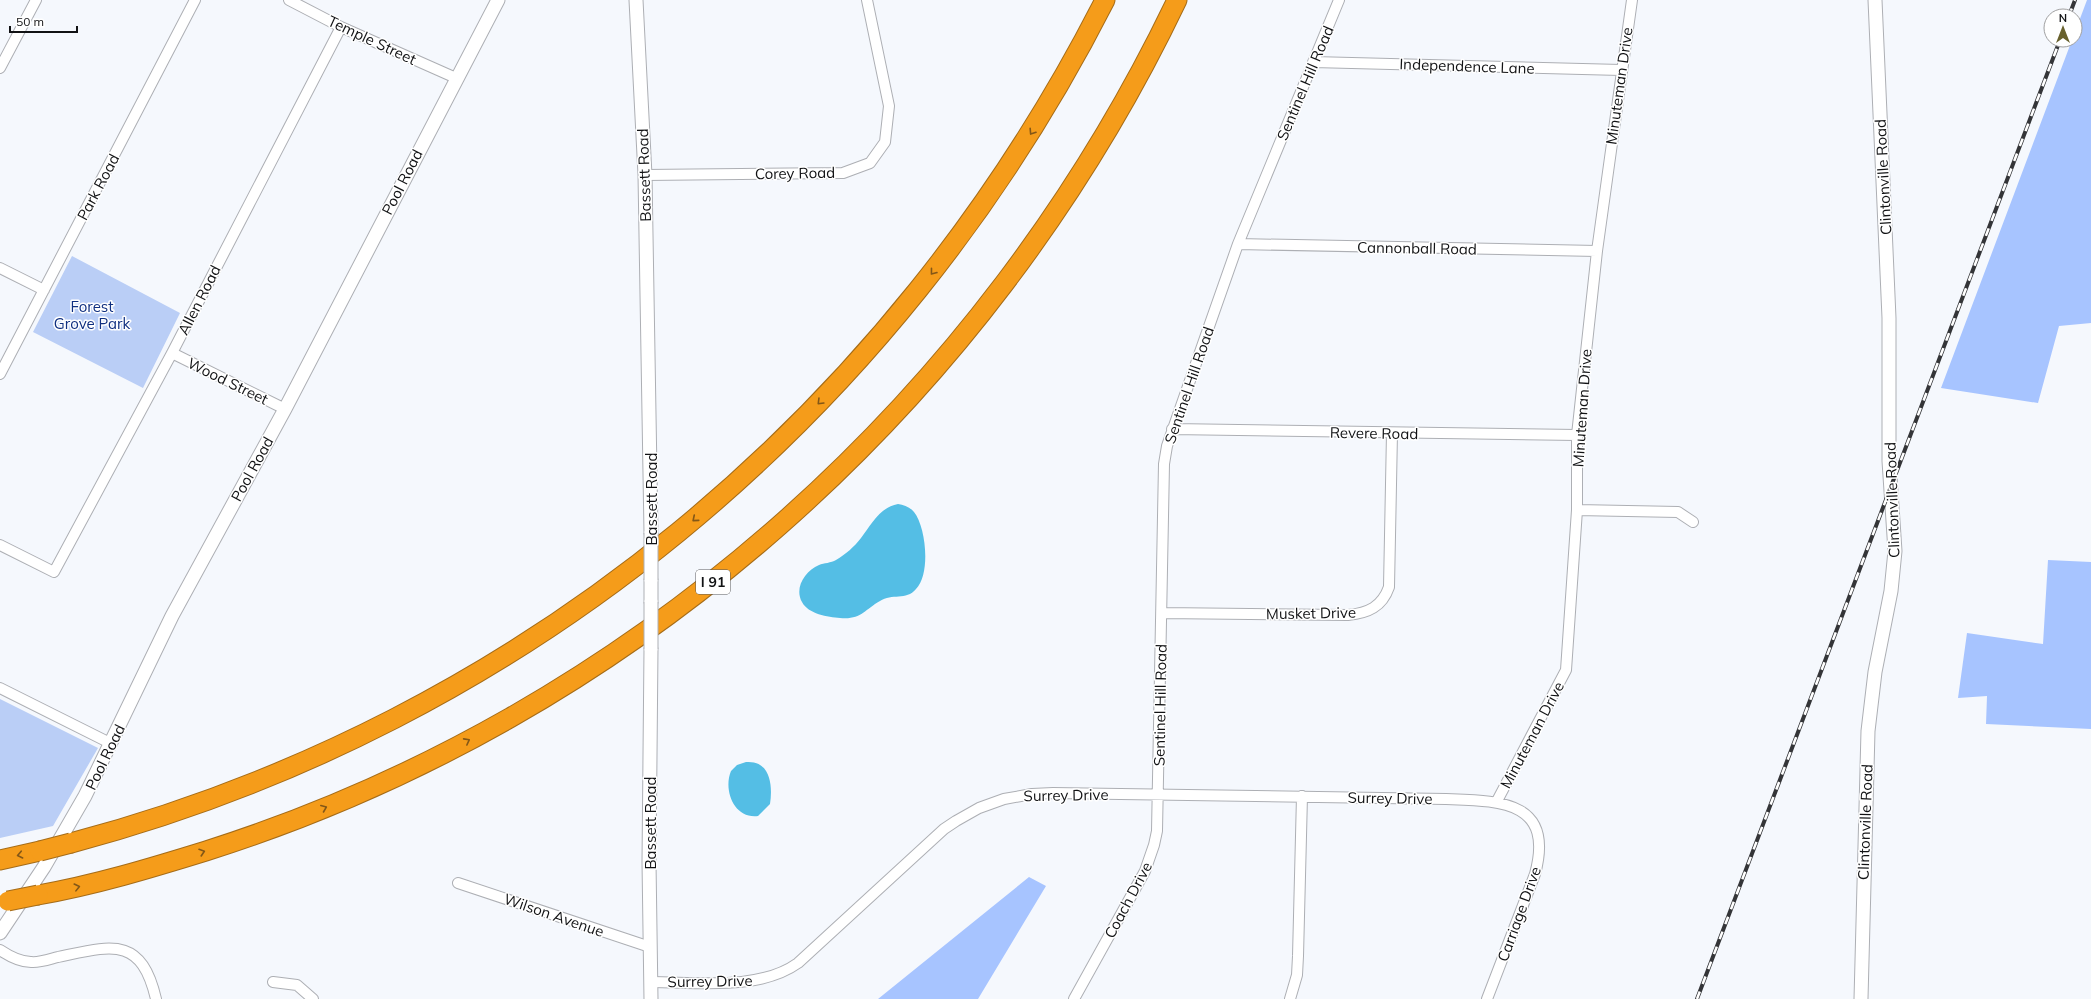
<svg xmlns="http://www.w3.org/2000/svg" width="2091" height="999" font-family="Mulish,sans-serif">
  <rect width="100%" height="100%" fill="#f5f8fd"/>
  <path fill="#bacef6" d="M72 256 180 313 143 388 33 332Z
    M0 699 98 748 53 826 0 838Z"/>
  <path fill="#a7c4ff" d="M2087 0H2091V323L2059 326 2038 403 1941 388 2072 40H2075V32Z
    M2048 560 2091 562V729L1986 724 1987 696 1958 698 1967 633 2043 644Z
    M1029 877 1046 886 978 999H878Z"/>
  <path fill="#54bee5" d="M898 504C904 505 910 507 914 512 926 527 931 574 916 589 906 601 892 593 880 601 864 610 861 620 840 618 828 617 808 614 802 602 794 588 805 571 819 565 824 563 831 563 836 560 846 554 854 547 861 538 871 525 880 507 898 504Z
    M746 762C770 760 773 785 770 804L758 816C734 819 723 790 731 771L737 765Z"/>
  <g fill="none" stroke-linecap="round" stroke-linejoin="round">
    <g stroke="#adafb4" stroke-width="12">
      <path id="minor" d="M289 0 341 27 456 78
        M1313 62 1621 70
        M0 68 36 0
        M645 175 843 173 870 163 885 142 889 106 867 0
        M1238 244 1597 251
        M0 268 44 290
        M172 353 285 409
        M0 374 195 0
        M1172 429 1577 435
        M1577 510 1678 512 1693 522
        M0 545 54 572 172 353 341 27
        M1162 613 1348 615C1368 613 1382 607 1389 587L1392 433
        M0 688 112 744
        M1497 801 1566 670 1577 510V435L1597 251 1632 0
        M458 883 650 947
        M0 950C9 956 20 962 31 962 39 963 50 959 58 957 111 946 141 935 156 999
        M273 982 297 985 313 999
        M651 982C697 982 759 991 798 963L944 829 956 821 979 808 1004 799 1032 794 1053 793 1446 799C1499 801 1555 800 1535 874L1487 999
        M1074 999 1145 871 1154 845 1157 831 1164 464 1167 446 1238 244 1339 0
        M1290 999 1297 975 1298 956 1302 796"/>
    </g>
    <g stroke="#adafb4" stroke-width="15">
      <path id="tertiary" d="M636 0 645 175 651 533
        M651 580V602
        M0 933 44 867 85 796 172 616 285 409 498 0
        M651 999 649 862 651 649
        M1861 999 1868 731 1875 672 1891 591 1895 551 1889 461V318L1875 0"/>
    </g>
    <g stroke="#a56c18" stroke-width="21">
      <path id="motorway" d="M71 843C523 723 894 415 1105 0
        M0 860 40 851
        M38 895C95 885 151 868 206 851 632 716 985 402 1177 0"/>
    </g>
    <use href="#minor" stroke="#fff" stroke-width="10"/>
    <use href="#tertiary" stroke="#fff" stroke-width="13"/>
    <use href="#motorway" stroke="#f59c1a" stroke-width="19"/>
    <g stroke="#343538" stroke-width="4">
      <path id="rail" d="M2069 16 2075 0
        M1697 999 2060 40"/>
    </g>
    <use href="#rail" stroke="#fff" stroke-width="2.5" stroke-dasharray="8" stroke-linecap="butt"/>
    <g stroke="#adafb4" stroke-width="15" stroke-linecap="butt">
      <path id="tertiary-bridge" d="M651 580V533
        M651 602V649"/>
    </g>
    <g stroke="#a56c18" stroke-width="21" stroke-linecap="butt">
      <path id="motorway-bridge" d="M40 851 71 843
        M8 901 38 895"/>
    </g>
    <use href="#tertiary-bridge" stroke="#fff" stroke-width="13"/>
    <use href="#motorway-bridge" stroke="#f59c1a" stroke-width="19"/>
  </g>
  <defs><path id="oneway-chevron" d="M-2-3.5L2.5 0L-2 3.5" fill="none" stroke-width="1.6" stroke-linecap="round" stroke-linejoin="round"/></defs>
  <g stroke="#835717">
    <use href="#oneway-chevron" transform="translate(1032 132) rotate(123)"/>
    <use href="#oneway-chevron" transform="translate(933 272) rotate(128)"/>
    <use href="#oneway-chevron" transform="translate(820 402) rotate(135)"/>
    <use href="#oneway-chevron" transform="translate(695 519) rotate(140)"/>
    <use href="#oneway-chevron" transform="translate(467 741) rotate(-28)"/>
    <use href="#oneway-chevron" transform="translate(324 808) rotate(-22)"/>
    <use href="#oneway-chevron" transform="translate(202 852) rotate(-18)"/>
    <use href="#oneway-chevron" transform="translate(20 855) rotate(168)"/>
    <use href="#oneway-chevron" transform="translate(77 887) rotate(-14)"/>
  </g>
  <g text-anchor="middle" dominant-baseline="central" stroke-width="3" stroke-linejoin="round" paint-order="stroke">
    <rect fill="#fff" stroke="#58595a" stroke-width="1" x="696" y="570" width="34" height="24" rx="3"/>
    <g font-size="14" font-weight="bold" fill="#111214">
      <text x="713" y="582">I 91</text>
    </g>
    <g font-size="15" fill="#111214" stroke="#fff">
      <text transform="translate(372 40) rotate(25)">Temple Street</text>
      <text transform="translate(1467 66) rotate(2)">Independence Lane</text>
      <text transform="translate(1305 83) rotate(-67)">Sentinel Hill Road</text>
      <text transform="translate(1619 86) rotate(-82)">Minuteman Drive</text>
      <text transform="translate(795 173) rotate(-1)">Corey Road</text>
      <text transform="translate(644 175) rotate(-92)">Bassett Road</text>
      <text transform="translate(1883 177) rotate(-93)">Clintonville Road</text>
      <text transform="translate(402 182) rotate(-63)">Pool Road</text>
      <text transform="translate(98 187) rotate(-62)">Park Road</text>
      <text transform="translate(1417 248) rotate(1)">Cannonball Road</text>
      <text transform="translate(199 300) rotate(-63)">Allen Road</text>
      <text transform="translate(228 381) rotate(26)">Wood Street</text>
      <text transform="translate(1189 385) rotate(-71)">Sentinel Hill Road</text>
      <text transform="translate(1582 408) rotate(-86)">Minuteman Drive</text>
      <text transform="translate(1374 433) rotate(1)">Revere Road</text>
      <text transform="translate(252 469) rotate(-61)">Pool Road</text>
      <text transform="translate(651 499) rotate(-90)">Bassett Road</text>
      <text transform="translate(1892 500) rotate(-92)">Clintonville Road</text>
      <text transform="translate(1311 613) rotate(-1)">Musket Drive</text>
      <text transform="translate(1160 705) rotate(-89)">Sentinel Hill Road</text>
      <text transform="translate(1532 735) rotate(-62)">Minuteman Drive</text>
      <text transform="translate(105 757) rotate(-64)">Pool Road</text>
      <text transform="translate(1066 795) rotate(-1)">Surrey Drive</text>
      <text transform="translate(1390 798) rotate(1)">Surrey Drive</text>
      <text transform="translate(1865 822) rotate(-88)">Clintonville Road</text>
      <text transform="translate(650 823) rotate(-90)">Bassett Road</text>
      <text transform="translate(1128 900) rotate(-62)">Coach Drive</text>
      <text transform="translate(1519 914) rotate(-70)">Carriage Drive</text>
      <text transform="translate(554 915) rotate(19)">Wilson Avenue</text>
      <text transform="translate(710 981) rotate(-1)">Surrey Drive</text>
    </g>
    <g font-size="15" fill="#0f2f80" stroke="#fff">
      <text x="92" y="306">Forest<tspan x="92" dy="17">Grove Park</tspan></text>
    </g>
  </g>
  <g transform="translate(2063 28)"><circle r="19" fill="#ffffff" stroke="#a0a0a1"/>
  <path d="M0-3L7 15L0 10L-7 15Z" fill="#68612d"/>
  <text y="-6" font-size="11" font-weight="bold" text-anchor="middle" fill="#111214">N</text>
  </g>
  <path d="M10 26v6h67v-6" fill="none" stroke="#111214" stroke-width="2"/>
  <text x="16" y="26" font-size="12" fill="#111214" stroke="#ffffff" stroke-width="3" paint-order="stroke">50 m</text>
</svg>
